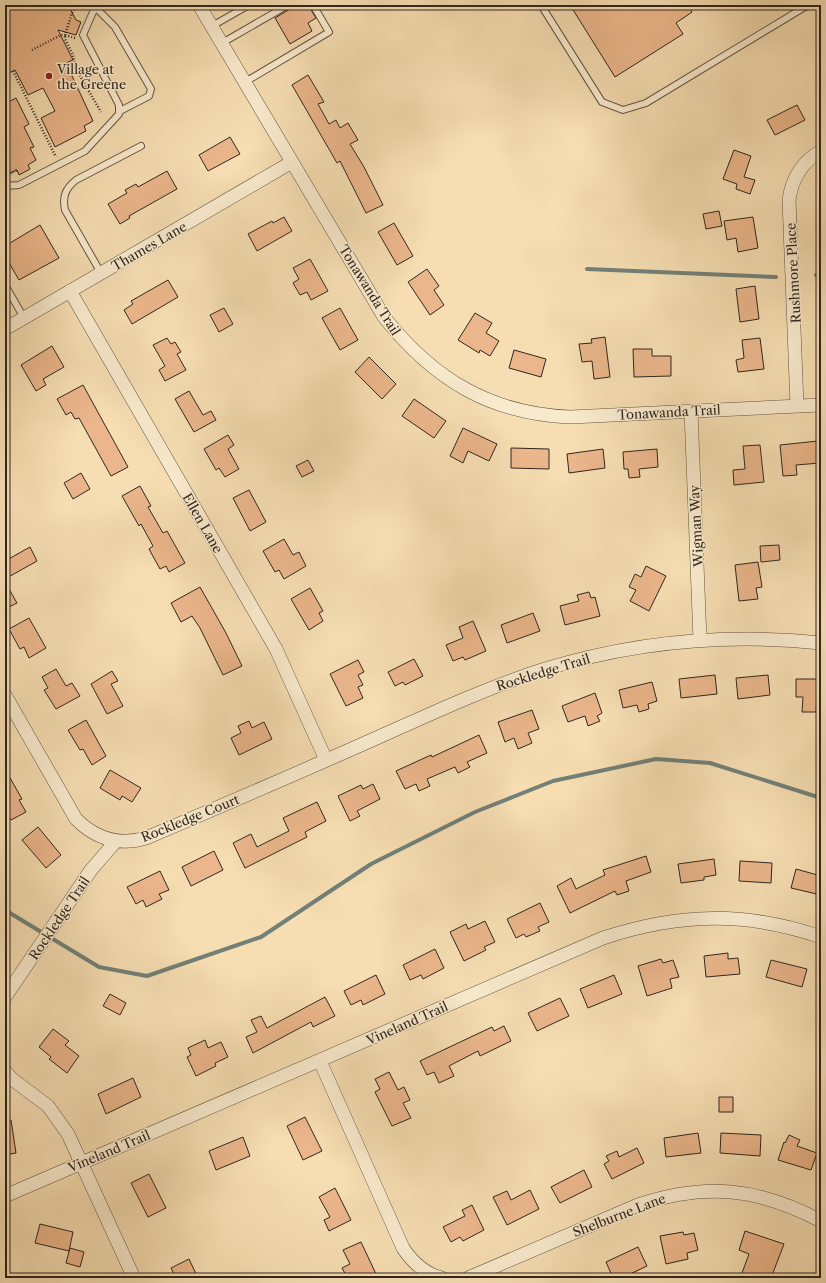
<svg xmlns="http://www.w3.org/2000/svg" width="826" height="1283" font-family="'Libre Caslon Text',serif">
  <rect width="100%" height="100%" fill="#f6deb2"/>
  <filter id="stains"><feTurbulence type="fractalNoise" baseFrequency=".005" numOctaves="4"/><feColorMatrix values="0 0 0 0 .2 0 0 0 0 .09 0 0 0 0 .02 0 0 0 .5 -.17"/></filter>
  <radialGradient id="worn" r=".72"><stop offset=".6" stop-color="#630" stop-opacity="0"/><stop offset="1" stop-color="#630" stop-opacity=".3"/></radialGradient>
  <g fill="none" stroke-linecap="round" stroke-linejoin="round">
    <path stroke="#728077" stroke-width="4" d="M587 269 776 277
      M816 275H821
      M5 910 99 967 147 976 261 937 371 864 475 812 553 781 656 759 710 763 821 798"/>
  </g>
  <path fill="#ebb68b" stroke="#30271e" d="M5 5H68L76 20 81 22 76 35 58 30 73 60 66 63 93 121 84 126 86 131 55 147 41 118 55 111 43 88 28 95 15 70 5 75Z
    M293 5H308L316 18 308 23 312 31 290 44 275 18 290 9Z
    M570 5H688L692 12 676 23 683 34 615 77Z
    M308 75 324 102 318 104 329 124 336 120 340 128 348 123 358 140 350 144 364 167 383 205 366 213 340 161 337 163 292 85Z
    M16 98 29 124 24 127 34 147 30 148 36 160 28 165 30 169 19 175 17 170 8 174 5 168V104Z
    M797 105 805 120 775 135 767 120Z
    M230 137 240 154 208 171 199 155Z
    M734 150 751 156 744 177 755 180 750 194 736 189 737 184 723 179Z
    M167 171 177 189 129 216 130 218 120 224 108 204 127 193 125 190 136 184 138 187Z
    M719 211 722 226 706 229 703 214Z
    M284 217 292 231 257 251 248 234 272 221 273 223Z
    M753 217 758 248 738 252 736 238 727 240 724 221Z
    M394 223 413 256 397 265 378 232Z
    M40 225 59 258 19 280 5 256V246Z
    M310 259 328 291 311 300 307 292 300 295 293 283 299 279 293 268Z
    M427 269 439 286 434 290 444 305 430 315 408 282Z
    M168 280 178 297 132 324 124 310 133 304 131 301Z
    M755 286 759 319 740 322 736 289Z
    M224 308 233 324 219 332 210 315Z
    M340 308 358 340 340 350 322 318Z
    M475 313 492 323 486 333 499 341 490 356 480 350 479 353 458 340Z
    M605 337 610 377 594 379 592 361 582 362 579 344 592 343 591 339Z
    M167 338 171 344 175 342 181 352 177 354 186 370 165 381 159 370 165 366 153 345Z
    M760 338 764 369 738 372 736 360 744 358 742 340Z
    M52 346 64 367 43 379 46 385 36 391 21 365Z
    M633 349H652V356H671V376L634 377Z
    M514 350 546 359 541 377 509 368Z
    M369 357 396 384 382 399 355 372Z
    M83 385 128 467 111 476 79 418 75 419 71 412 66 415 57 399Z
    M189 391 203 415 211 411 216 420 194 432 175 399Z
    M414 399 446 421 434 438 402 416Z
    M463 428 497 444 489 461 468 451 463 463 450 456Z
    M228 435 234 445 228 449 239 469 225 477 219 468 216 470 204 449Z
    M818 441 820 463 796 465 797 475 783 476 780 445Z
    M760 445 764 482 734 485 733 470 745 469 743 446Z
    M511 448 549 449V469L511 468Z
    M603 449 605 468 569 473 567 454Z
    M657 449 658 467 639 469 640 477 629 478 628 469H624L623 452Z
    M308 460 314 471 302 477 296 466Z
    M81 473 90 489 73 499 64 483Z
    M140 486 151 506 148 507 163 533 167 531 185 563 169 572 166 566 160 569 149 549 153 546 141 524 139 526 122 496Z
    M249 490 266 522 250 531 233 498Z
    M284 539 293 555 299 552 306 566 284 579 279 570 275 572 263 551Z
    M779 545 780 560 761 562 760 546Z
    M30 547 37 561 5 579V561Z
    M758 562 762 587 756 588 758 599 739 601 735 565Z
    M646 566 666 576 649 611 630 601 636 590 629 587 635 574 641 577Z
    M5 582 17 603 5 609Z
    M200 587 226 633 242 666 223 675 200 628 192 616 181 622 171 603Z
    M310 588 323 611 319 613 323 621 309 630 291 599Z
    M589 592 591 598 595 597 600 616 565 625 560 606 579 601 577 595Z
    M533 613 540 631 507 643 501 625Z
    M29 618 46 648 29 658 24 647 20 649 9 629Z
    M473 621 486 651 465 660 463 657 453 661 446 645 463 638 459 627Z
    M414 659 423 676 405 685 403 682 395 686 388 672Z
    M358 660 364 672 358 675 363 685 358 687 363 698 346 706 330 674Z
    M56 669 66 686 72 683 80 696 56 709 44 690 48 688 42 677Z
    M112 671 118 681 111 684 123 706 107 714 91 684Z
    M715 675 717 694 681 698 679 679Z
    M768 675 770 695 738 699 736 678Z
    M796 679H821V699H817L816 712H802L803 697H796Z
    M652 682 657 701 648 704 649 709 639 712 637 705 623 708 619 690Z
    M595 693 602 713 597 716 600 721 588 726 585 716 568 722 562 706Z
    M532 710 539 729 528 733 532 743 518 749 514 738 505 742 498 722Z
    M86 720 106 756 92 765 83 749 80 750 68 730Z
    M249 721 252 728 264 722 272 739 239 755 231 738 241 733 238 726Z
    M479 735 487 753 467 762 470 767 458 773 455 767 427 779 430 786 419 791 416 784 405 789 396 771 431 755 432 757Z
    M5 769 22 799 19 800 26 812 11 820 5 810Z
    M110 770 141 788 132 802 122 796 120 800 100 788Z
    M373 784 380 799 357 811 360 816 350 821 338 796 361 785 363 789Z
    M317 802 326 821 305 832 307 837 245 868 233 843 251 834 257 847 289 831 283 818Z
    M38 827 61 855 46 868 22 840Z
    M214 851 223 870 191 886 182 867Z
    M646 856 651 872 626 881 629 891 617 895 615 891 570 913 557 886 571 878 576 889 605 875 603 870Z
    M714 859 716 875 704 877V880L681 883 678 864Z
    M740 861 772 863 771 883 739 881Z
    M796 869 821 876V895L791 888Z
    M160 871 169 890 159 894 162 899 146 907 143 900 136 904 127 887Z
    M540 903 549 922 538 927 540 931 526 937 524 934 516 938 507 919Z
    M485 921 495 942 484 947 486 950 464 961 450 932 466 924 468 929Z
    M435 949 444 968 423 979 421 975 410 980 403 965Z
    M728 953V959L738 958 740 974 706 977 704 956Z
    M661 959 663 963 673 960 679 977 670 979 672 988 647 996 638 966Z
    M771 960 807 969 802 987 766 977Z
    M376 975 385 994 363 1005 361 1000 351 1005 344 991Z
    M614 975 622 994 588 1008 580 989Z
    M110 994 126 1003 120 1015 103 1006Z
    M325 997 335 1016 313 1027 311 1022 253 1053 246 1037 257 1032 251 1020 261 1016 267 1028Z
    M560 998 569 1016 537 1031 528 1013Z
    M504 1026 511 1041 480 1056 478 1051 449 1066 454 1076 439 1083 434 1072 427 1075 420 1061 492 1027 494 1031Z
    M53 1029 69 1041 65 1045 79 1056 67 1073 49 1059 51 1057 39 1047Z
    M205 1040 208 1048 221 1042 228 1057 215 1063 216 1066 196 1076 187 1057 191 1055 188 1048Z
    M389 1072 398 1090 404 1087 410 1100 403 1103 411 1118 392 1126 375 1092 380 1089 375 1079Z
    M133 1078 141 1097 106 1114 98 1094Z
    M719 1097H733V1112H719Z
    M305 1117 322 1151 303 1160 287 1126Z
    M5 1120H11L16 1153 5 1155Z
    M698 1133 701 1153 666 1157 664 1138Z
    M721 1133 761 1135 760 1156 720 1153Z
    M789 1135 800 1140 797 1146 817 1153 811 1170 778 1160 784 1142 785 1143Z
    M243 1137 250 1156 216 1170 209 1151Z
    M637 1148 644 1163 612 1179 604 1164 609 1161 606 1156 617 1151 619 1157Z
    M584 1170 592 1187 560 1203 551 1187Z
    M149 1174 166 1208 148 1217 131 1183Z
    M335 1188 351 1220 329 1231 324 1220 330 1217 319 1197Z
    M530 1190 539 1209 507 1225 493 1197 507 1191 511 1200Z
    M472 1205 484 1230 463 1241 460 1237 451 1242 443 1227 465 1216 462 1210Z
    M40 1224 73 1232 69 1251 35 1243Z
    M745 1231 784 1244 771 1278 758 1273 756 1278 742 1273 749 1254 739 1250Z
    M683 1232 684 1235 694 1233 698 1250 687 1253 688 1259 666 1264 660 1236Z
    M361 1242 376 1274 369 1278H356L354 1274 347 1277 342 1268 350 1264 343 1250Z
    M638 1247 647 1266 626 1276 628 1278H613L606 1262Z
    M70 1248 84 1252 80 1267 66 1263Z
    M189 1259 198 1278H176L171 1268Z"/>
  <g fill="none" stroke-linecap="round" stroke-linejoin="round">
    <g stroke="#625543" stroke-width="8">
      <path id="service" d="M541 5 602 102 623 110 646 103 808 5
        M95 7 115 27 151 89 149 96 120 111
        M212 26 249 5
        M222 43 288 5
        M245 82 329 32 313 5
        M5 186 19 185 85 151 119 114V105L83 35 96 5
        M101 273 65 210C62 196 66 188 76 180L141 146
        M5 285 24 318"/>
    </g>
    <g stroke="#625543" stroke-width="14">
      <path id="minor" d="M199 5 384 317C434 380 491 414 571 417L821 405
        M70 291 276 649 326 760
        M5 329 292 162
        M797 406 789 200C792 178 802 162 821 151
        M691 411 700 640
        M5 695 76 819C96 839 119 846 146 838 219 807 291 776 363 744 422 718 480 690 542 670 632 642 727 633 821 643
        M5 997 91 870 116 841
        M320 1061 403 1248C413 1263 425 1274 442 1278
        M5 1071 12 1079 48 1106 68 1134 134 1278
        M5 1196 603 938C679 913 745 911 821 937
        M468 1278 638 1205C706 1182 758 1188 821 1221"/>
    </g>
    <path stroke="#30271e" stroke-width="2.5" stroke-dasharray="1 2" stroke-linecap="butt" d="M75 38 65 35V39L73 55 76 69 101 112
      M32 50 61 35H65L72 13 78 5
      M13 71 56 157
      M5 176 17 170"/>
    <use href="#service" stroke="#f9eacd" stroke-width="6"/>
    <use href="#minor" stroke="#f9eacd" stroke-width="13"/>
  </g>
  <circle fill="#8f2418" stroke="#f9eacd" stroke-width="1.5" cx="49" cy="76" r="4"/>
  <g text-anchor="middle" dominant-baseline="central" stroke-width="3" stroke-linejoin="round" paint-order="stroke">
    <g font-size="13" fill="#30271e" stroke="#f9eacd" text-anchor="start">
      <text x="57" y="69">Village at<tspan x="57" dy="15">the Greene</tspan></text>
    </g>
    <g font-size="13" fill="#30271e" stroke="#f9eacd">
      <text transform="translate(149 246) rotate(-30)">Thames Lane</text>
      <text transform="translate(793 273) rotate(-93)">Rushmore Place</text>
      <text transform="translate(370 290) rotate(58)">Tonawanda Trail</text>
      <text transform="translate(669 412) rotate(-3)">Tonawanda Trail</text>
      <text transform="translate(203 523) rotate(60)">Ellen Lane</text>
      <text transform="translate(696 526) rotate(-93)">Wigman Way</text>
      <text transform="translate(543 672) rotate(-17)">Rockledge Trail</text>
      <text transform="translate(190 818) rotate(-22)">Rockledge Court</text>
      <text transform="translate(59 918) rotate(-56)">Rockledge Trail</text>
      <text transform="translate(407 1023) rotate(-24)">Vineland Trail</text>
      <text transform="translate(109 1151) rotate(-23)">Vineland Trail</text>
      <text transform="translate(619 1215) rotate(-21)">Shelburne Lane</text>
    </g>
  </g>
  <rect width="826" height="1283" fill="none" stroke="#f6deb2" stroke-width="20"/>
  <rect x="6" y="6" width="814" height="1271" fill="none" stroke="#30271e" stroke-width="2"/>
  <rect x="10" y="10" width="806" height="1263" fill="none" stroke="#30271e"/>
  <rect width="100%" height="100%" filter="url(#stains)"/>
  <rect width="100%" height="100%" fill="url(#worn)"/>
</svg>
